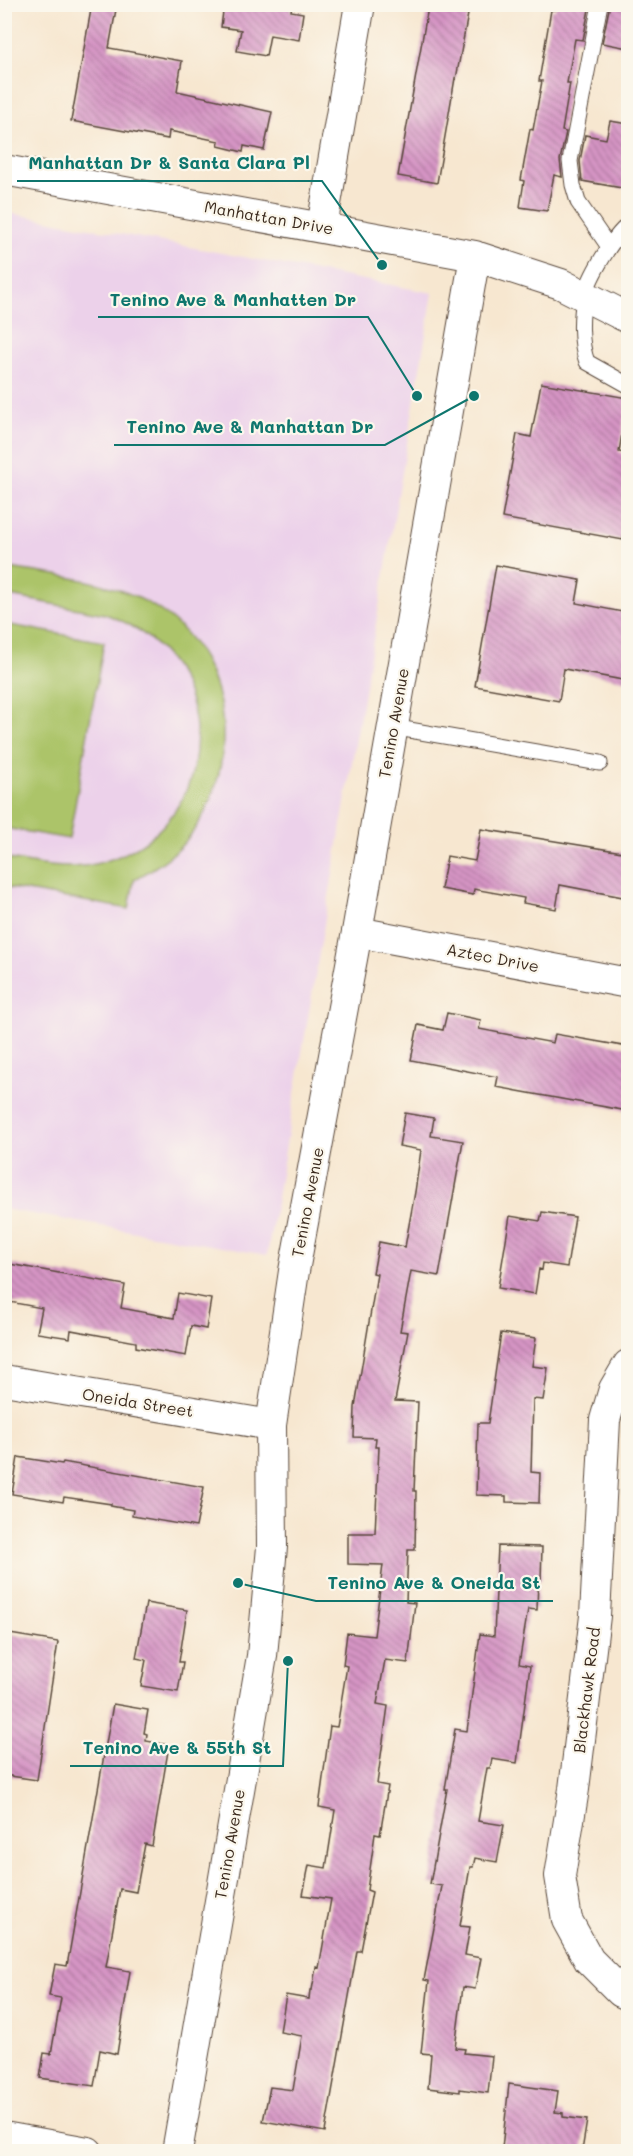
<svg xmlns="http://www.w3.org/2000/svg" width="633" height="2156" font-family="Mali,sans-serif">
  <defs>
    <pattern id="building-back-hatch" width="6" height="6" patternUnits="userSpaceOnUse" patternTransform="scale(1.5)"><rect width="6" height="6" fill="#d594c4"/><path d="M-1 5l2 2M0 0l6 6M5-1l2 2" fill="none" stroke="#ae799f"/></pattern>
  </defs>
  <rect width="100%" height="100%" fill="#fbf7ec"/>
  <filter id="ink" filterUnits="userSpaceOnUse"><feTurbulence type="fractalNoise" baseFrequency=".0167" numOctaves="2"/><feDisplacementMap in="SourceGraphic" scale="12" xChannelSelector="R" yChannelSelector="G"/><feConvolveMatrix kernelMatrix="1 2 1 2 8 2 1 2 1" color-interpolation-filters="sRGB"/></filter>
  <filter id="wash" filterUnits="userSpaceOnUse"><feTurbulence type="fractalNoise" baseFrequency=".008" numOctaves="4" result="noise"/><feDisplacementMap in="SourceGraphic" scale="24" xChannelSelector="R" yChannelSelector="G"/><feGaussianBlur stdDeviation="1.35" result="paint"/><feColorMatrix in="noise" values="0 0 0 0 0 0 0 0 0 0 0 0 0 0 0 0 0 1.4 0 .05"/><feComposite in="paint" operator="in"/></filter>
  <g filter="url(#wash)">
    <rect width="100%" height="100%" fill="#f7e7d0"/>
    <path fill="#ecd1ea" d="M4 212 433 293 267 1255 5 1209Z"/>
    <path fill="#acc469" stroke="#747744" stroke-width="1.5" d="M4 567C57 576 116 579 161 611 236 664 242 774 185 842 171 858 153 869 134 880L129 909 5 887V858C36 864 67 872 99 863 227 829 229 657 105 614L5 595Z
      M5 624 104 642 69 839 5 828Z"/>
    <g id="blocks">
      <path fill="url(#building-back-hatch)" d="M92 4H117L109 48 182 61 177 91 272 112 264 150 244 146 243 152 218 146 219 141 169 131 168 139 71 121Z
        M224 4H292L291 11 303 13 299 40 270 35 266 56 237 51 241 30 221 27Z
        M556 4H590L583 40 575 39 567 83H570L562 131 566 132 560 160 562 177 554 175 547 211 520 207 524 181 521 180 530 129 533 130 542 81H539L551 10H555Z
        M610 4H628V48L602 43Z
        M428 7 468 14 456 79 455 78 437 183 398 176Z
        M610 121 628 124V189L582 181 580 161 585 135 606 139Z
        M541 383 628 398 619 452 628 454V510L623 540 502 518 517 434 531 437Z
        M496 565 580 580 576 603 628 613V681L564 669 559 701 475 686Z
        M481 829 628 853V898L560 885 556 909 523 903 524 898 474 889 473 895 441 889 447 856 475 861Z
        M447 1013 481 1020 479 1029 553 1043 555 1034 628 1047V1111L496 1087 498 1077 411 1060 418 1025 443 1030Z
        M405 1113 434 1118 431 1136 463 1141 439 1276 411 1271 400 1331 408 1332 395 1401 418 1402 414 1491H416L415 1550H408L406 1602 415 1603 408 1663 385 1660 377 1704 388 1706 377 1784 388 1786 380 1835 375 1834 367 1890 372 1892 361 1951H357L325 2132 263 2121 270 2087 293 2090 302 2036 280 2032 286 1995 309 1999 310 1990H312L316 1967 319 1968 331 1899 303 1895 309 1865 326 1868 335 1810 319 1807 330 1726 337 1727 347 1666 343 1665 347 1633 374 1636 383 1565 348 1564V1533H375L379 1447H375L376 1438 354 1437 355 1407 377 1274 373 1273 379 1242 405 1247 415 1192 421 1150 399 1146Z
        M542 1212 575 1217 567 1267 543 1263 542 1270 539 1269 535 1294 498 1288 510 1216 540 1221Z
        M4 1263 125 1285 121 1308 174 1318 178 1293 211 1299 206 1329 191 1326 186 1356 136 1347V1342L71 1330 70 1338 37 1333 42 1308 4 1301Z
        M501 1333 536 1338 532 1366 548 1368 543 1400 533 1399 531 1472 540 1473 539 1503 506 1502V1496L476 1495 478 1423H488Z
        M18 1457 62 1464 63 1462 204 1487 196 1527 132 1516 133 1510 111 1506V1504L64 1497 63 1502 12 1494Z
        M498 1546 542 1547 541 1580H538L537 1610 528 1609 519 1664 530 1666 517 1763 492 1759 490 1768H487L478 1821 504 1825 497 1862 475 1858 473 1867H470L460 1926 470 1927 465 1955 481 1958 475 1989 463 1987 455 2048 465 2049 464 2053 492 2056 488 2093 460 2089V2092L428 2088 431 2054 421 2053 429 1981 424 1980 442 1886 430 1884 447 1789H445L455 1729 467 1731 480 1634 494 1636Z
        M146 1603 187 1610 179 1662H183L178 1692 141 1686 146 1660 136 1658Z
        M4 1633 58 1642 37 1780 4 1775Z
        M113 1704 148 1710 144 1733 147 1734 146 1741 169 1745 152 1846 145 1844 136 1892 120 1889 106 1967 130 1971 117 2054 100 2050 94 2086 40 2078 44 2053 51 2054 61 1998 49 1996 55 1964 67 1966Z
        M509 2084 558 2091 555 2112 563 2113V2117L587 2120 582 2151H533L502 2148Z"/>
    </g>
  </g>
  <g filter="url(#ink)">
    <use href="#blocks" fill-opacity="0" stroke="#574639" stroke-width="1.5"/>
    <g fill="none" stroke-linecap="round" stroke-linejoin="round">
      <g stroke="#574639" stroke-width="17">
        <path id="lane" d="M600 4 570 161 573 185 578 202 609 247
          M628 225C613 237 589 277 585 296 580 316 580 343 587 362L628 385
          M392 727 600 763"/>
      </g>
      <g stroke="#574639" stroke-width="32">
        <path id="street" d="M4 170 475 256 561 284 628 318
          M322 227 360 4
          M357 932 628 983
          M628 1365 614 1389 605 1420 595 1616 574 1789 560 1876 567 1920 589 1960 621 1992 628 1995
          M4 1380 271 1425
          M4 2137 88 2152
          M177 2152 262 1656 272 1547 271 1425 294 1271 357 932 475 256"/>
      </g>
      <use href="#lane" stroke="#fff" stroke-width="15"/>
      <use href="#street" stroke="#fff" stroke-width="30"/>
    </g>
  </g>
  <g text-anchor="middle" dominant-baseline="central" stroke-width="4.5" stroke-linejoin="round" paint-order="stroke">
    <g font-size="16" fill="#3b2a1e" stroke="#fbf7ec">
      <text transform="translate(269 217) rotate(10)">Manhattan Drive</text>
      <text transform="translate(393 723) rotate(-80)">Tenino Avenue</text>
      <text transform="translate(493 957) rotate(11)">Aztec Drive</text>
      <text transform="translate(307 1202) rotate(-79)">Tenino Avenue</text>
      <text transform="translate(138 1402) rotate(9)">Oneida Street</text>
      <text transform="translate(586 1690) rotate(-83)">Blackhawk Road</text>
      <text transform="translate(229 1844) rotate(-80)">Tenino Avenue</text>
    </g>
  </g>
  <path fill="none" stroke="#0f766e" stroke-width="2" d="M382 265L322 181H17M417 396L368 317H98M474 396L385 445H114M238 1583L316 1601H553M288 1661L283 1766H70"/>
  <g fill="#0f766e" stroke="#fbf7ec" stroke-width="2">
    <circle cx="382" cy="265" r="6"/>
    <circle cx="417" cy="396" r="6"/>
    <circle cx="474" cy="396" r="6"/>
    <circle cx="238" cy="1583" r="6"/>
    <circle cx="288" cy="1661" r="6"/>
  </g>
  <g font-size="18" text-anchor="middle" font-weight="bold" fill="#0f766e" stroke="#fbf7ec" stroke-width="4.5" stroke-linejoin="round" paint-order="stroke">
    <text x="169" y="169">Manhattan Dr &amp; Santa Clara Pl</text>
    <text x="233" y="306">Tenino Ave &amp; Manhatten Dr</text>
    <text x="250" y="433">Tenino Ave &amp; Manhattan Dr</text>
    <text x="434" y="1589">Tenino Ave &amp; Oneida St</text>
    <text x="177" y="1754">Tenino Ave &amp; 55th St</text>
  </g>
  <rect width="633" height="2156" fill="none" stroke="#fbf7ec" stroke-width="24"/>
</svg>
